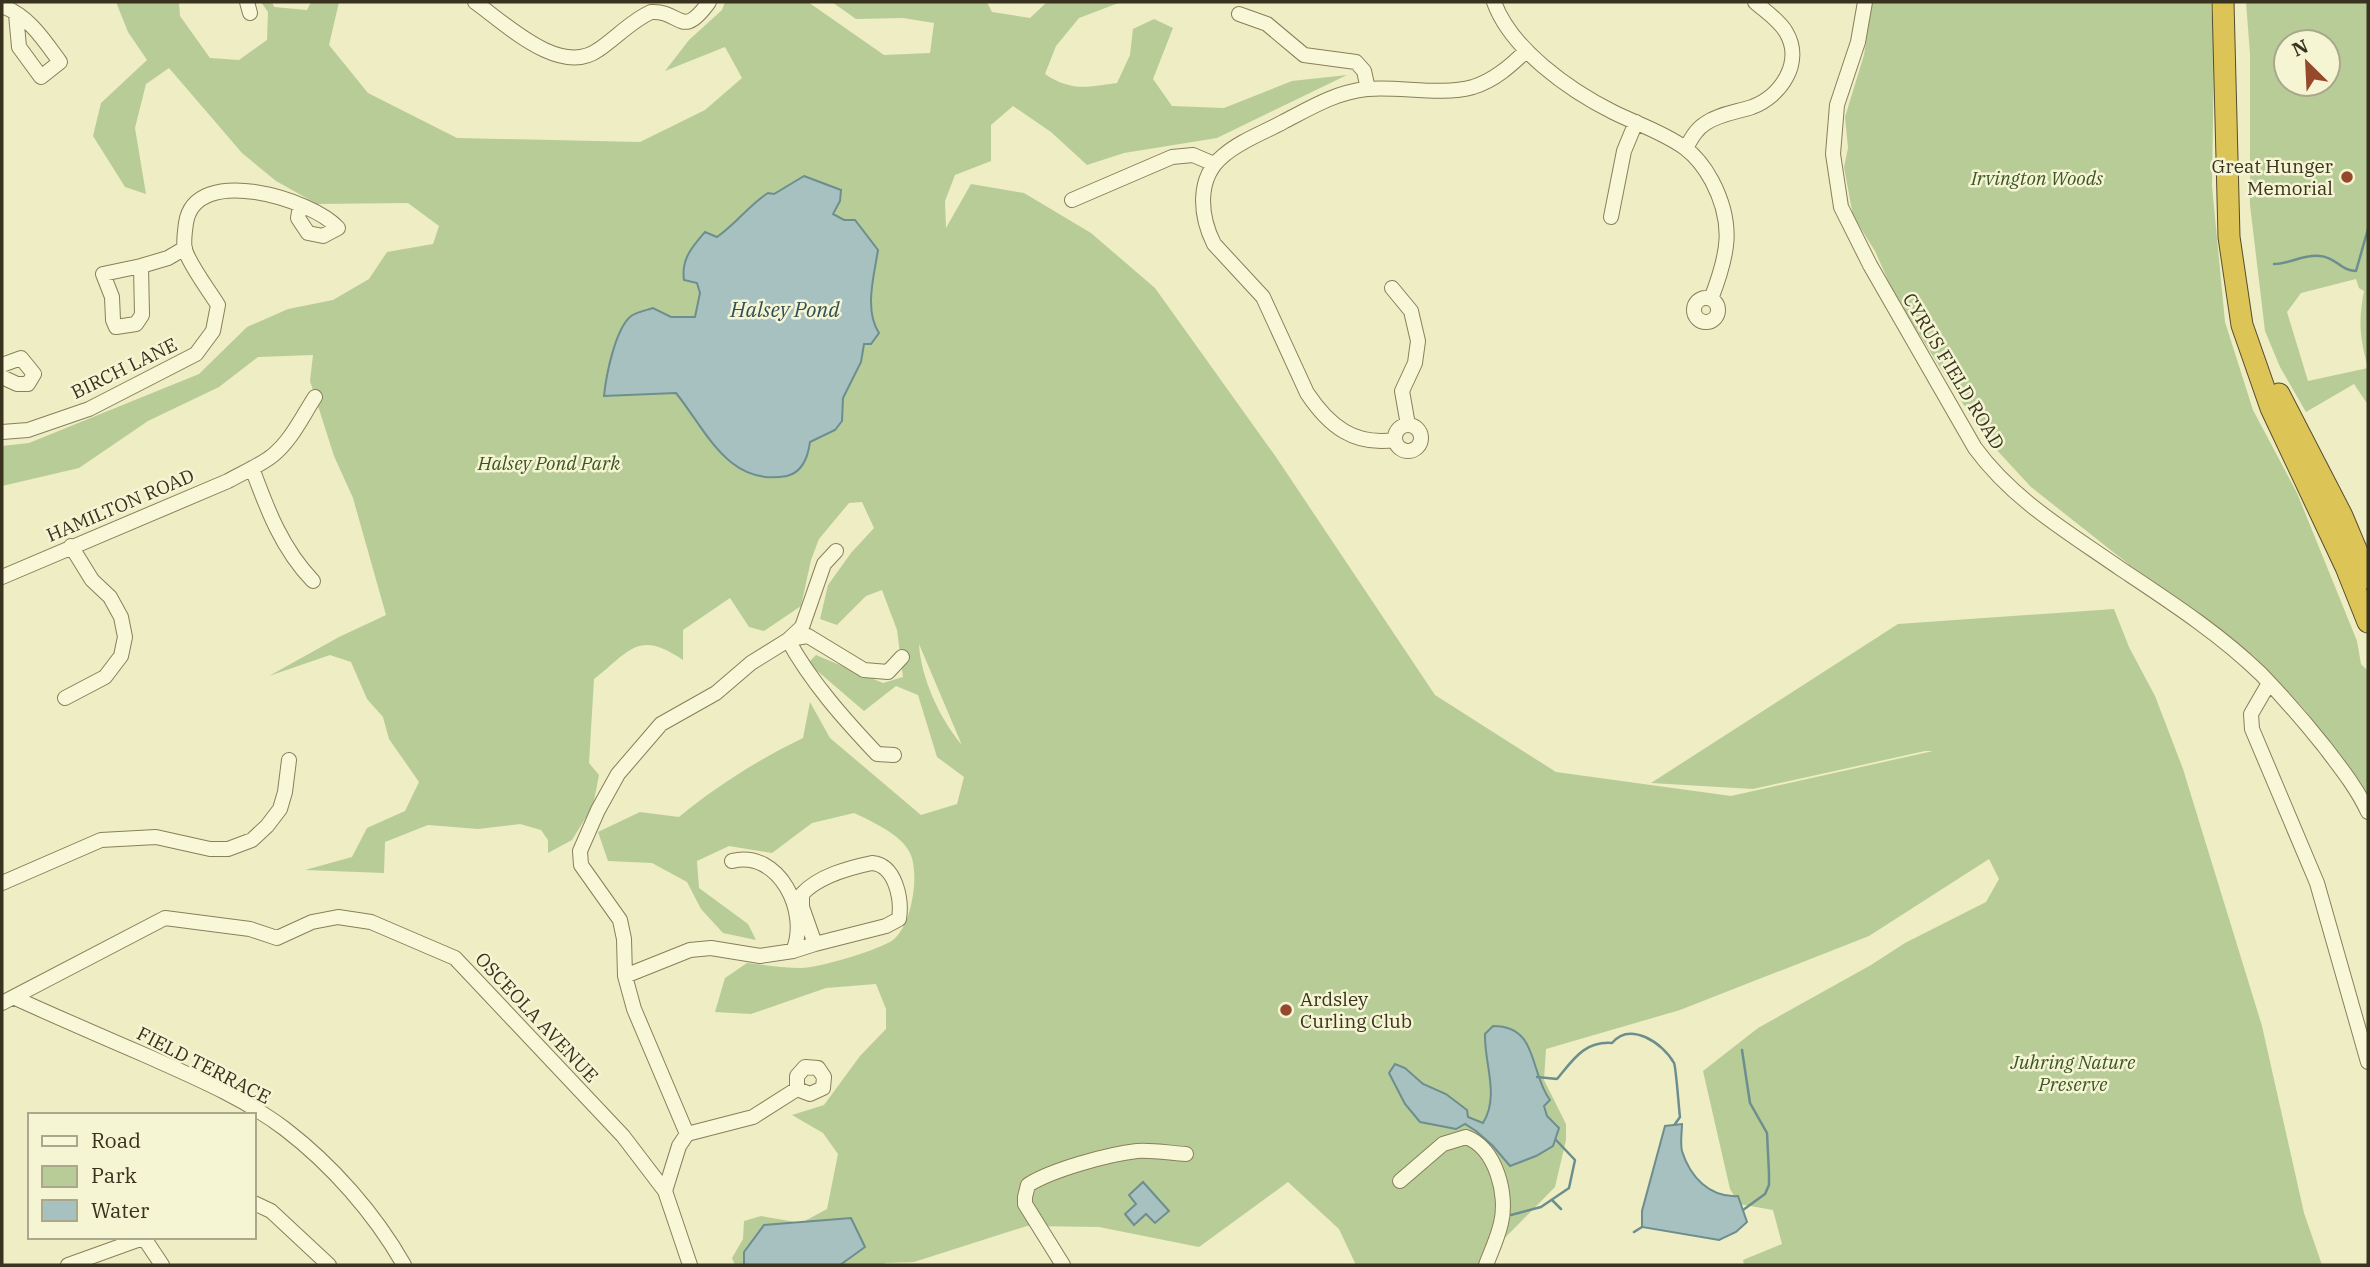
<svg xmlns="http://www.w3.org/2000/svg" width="2370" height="1267" font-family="'IBM Plex Serif',serif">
  <rect width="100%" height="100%" fill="#eeedc4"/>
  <path fill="#b8cc98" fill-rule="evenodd" d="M116 2H179L180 16 210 58 239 60 267 40 268 12 261 2H272L274 7 307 10 311 2H339L329 45 368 93 457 138 640 142 705 110 742 78 725 47 665 71 689 40 722 10 725 2H808L884 55 930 53 934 23 903 18 856 19 832 2H987L992 12 1030 18 1047 2H1121L1079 18 1056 46 1045 74C1072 92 1087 87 1117 83L1130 55 1133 29 1154 19 1173 28 1153 79 1172 106 1224 108 1292 81 1347 75 1217 138 1124 153 1087 165 1051 132 1013 106 991 125V161L955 175 945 201 946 228 971 184 1024 193 1091 233 1155 288 1276 457 1435 695 1556 772 1731 796 1933 751H1925L1753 789 1651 783 1898 624 2114 609 2129 647 2155 696 2183 769 2262 1026 2304 1213 2322 1265H1744L1743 1260 1782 1244 1773 1210 1739 1204 1730 1189 1703 1071 1758 1028 1871 965 1905 943 1986 902 1999 879 1989 859 1869 936 1680 1010 1546 1049 1544 1080 1566 1124V1140L1555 1187 1478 1265H1356L1339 1229 1288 1182 1199 1247 1099 1227 1027 1226 914 1262 885 1263 883 1265H735L732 1258 743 1239 744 1221 761 1216 801 1223 827 1209 838 1154 823 1133 792 1115 824 1105 860 1056 886 1029V1009L876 984 826 988 751 1014 715 1012 725 978 747 963C765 965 783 968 801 968 819 968 879 950 893 940 912 925 920 874 910 853 902 835 871 821 854 813L812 823 772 853 729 846 697 861 699 888 748 924 756 940 723 933 701 909 687 882 652 863 608 861 598 832 640 812 679 817C718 785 758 760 803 738L810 702 830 738 921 815 957 804 964 777 937 757 918 695 896 686 864 711 808 663 816 655 883 683 903 677 897 630 882 590 866 596 837 625 820 619 828 585 851 553 874 528 862 502 849 503 819 539 811 560 801 606 764 631 749 627 730 598 683 630V660C638 629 630 651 594 679L589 763 599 775 593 806 572 840 548 853V840L541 830 520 824 478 829 428 825 385 842 384 873 305 870 352 857 367 828 405 811 419 782 389 739 383 717 367 699 351 662 330 655 269 676 339 637 386 615 353 498 334 456 310 381 313 355 258 357 219 387 148 421 79 468 2 486V446L29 443 199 374 247 327 288 309 333 300 369 279 387 252 433 244 439 226 408 203 317 204 276 181 242 153 169 68 146 84 135 128 146 194 125 187 93 136 101 103 147 60 128 32ZM919 644 961 743V744C939 717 921 678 919 644Z
    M1872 2H2211L2214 49 2212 186 2225 322 2253 410 2297 493 2357 641 2361 664 2368 671V797L2306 711 2253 655 2146 578 2031 487 1982 434 1894 294 1875 251 1853 216 1844 167 1848 148 1845 117 1864 55Z
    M2246 2H2368V405L2354 384 2306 412 2280 367 2265 331 2250 205V54ZM2286 42H2328V84H2286ZM2356 279 2359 288 2364 291C2358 322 2360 338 2368 368L2308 381 2287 312 2301 293Z"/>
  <path fill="#a6c1c0" stroke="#6d8e8f" stroke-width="2" d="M804 176 841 190 840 201 833 214 844 220H855L878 250C874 276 864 310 879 333L871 344H864L861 362 843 398 842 421 835 430 810 442C808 457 803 472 787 476 728 487 706 430 676 393L604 396C606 376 615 329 631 316 637 312 647 310 653 308L671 317H695L700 293 697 283 684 280C681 259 692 247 705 232L717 237C736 224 749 205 768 193L774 194Z
    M1493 1026C1539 1026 1529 1072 1550 1100L1544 1106 1547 1116 1559 1128 1553 1146 1536 1156 1510 1166 1493 1146 1476 1131 1465 1124 1456 1129 1420 1122 1405 1104 1389 1073 1395 1064 1405 1068 1423 1084 1446 1094 1467 1110 1468 1117 1483 1123C1500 1096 1484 1063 1485 1034Z
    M1682 1124C1682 1132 1680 1143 1682 1151 1690 1177 1710 1198 1738 1196L1747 1222 1736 1232 1719 1240 1642 1227V1211L1665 1126Z
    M1143 1182 1169 1211 1155 1223 1146 1214 1134 1225 1125 1214 1136 1204 1129 1195Z
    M851 1218 865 1247 840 1265H744V1252L764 1225Z"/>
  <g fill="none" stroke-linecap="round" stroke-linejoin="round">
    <path stroke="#6d8e8f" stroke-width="2.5" d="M2274 264C2289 264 2304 254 2320 256 2336 257 2339 270 2356 271L2368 229
      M1742 1050 1750 1103 1767 1133 1769 1173V1185L1765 1194 1743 1210
      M1537 1077 1557 1079C1573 1060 1584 1041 1612 1043 1630 1021 1663 1043 1674 1063 1676 1066 1679 1111 1680 1117L1675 1124
      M1552 1200 1561 1209
      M1511 1215 1541 1207 1569 1188 1575 1160 1556 1140
      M1634 1232 1642 1227"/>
    <g stroke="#887f5b" stroke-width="16">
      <path id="minor" d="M247 2 250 13
        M475 2C506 24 560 77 598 50 616 38 631 21 651 12 681 10 681 41 709 2
        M1494 2C1511 49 1569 90 1613 112 1637 124 1663 132 1685 148 1697 157 1705 168 1712 181 1735 225 1728 255 1711 299
        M1865 2 1858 42 1837 105 1833 154 1841 207 1870 265 1975 448C2014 501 2068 532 2121 569 2169 601 2220 634 2261 674 2283 697 2304 721 2324 746 2340 767 2357 788 2368 812
        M2 6C29 16 44 40 60 62L41 77 19 47 16 14
        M1239 14 1267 24 1304 55 1356 62 1364 71 1368 89
        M1686 148C1691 139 1696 129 1706 123 1719 114 1737 112 1752 107 1781 96 1804 62 1786 32 1779 20 1765 11 1755 2
        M1072 200 1172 157 1193 155 1214 164
        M1611 217 1624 151 1636 122
        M141 266 142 315 136 324 116 327 113 320 112 297 103 274Z
        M141 266 168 258 185 248
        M1392 288 1411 311 1418 341 1415 363 1402 391 1408 425
        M1694 310a12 12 0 1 1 24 0a12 12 0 1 1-24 0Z
        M2 365 21 358 34 374 28 384H17L2 377
        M1395 438a13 13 0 1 1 26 0a13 13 0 1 1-26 0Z
        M2 432 28 430 89 409 196 354 213 331 218 305C208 289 191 267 185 250 183 242 185 231 186 223 195 163 312 199 338 228L323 236 308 233 298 218 300 206
        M1395 440C1354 446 1329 426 1307 393L1263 297 1214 244C1200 216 1196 178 1223 156 1240 141 1263 133 1283 122 1310 108 1336 92 1367 89 1400 86 1441 96 1473 87 1495 80 1510 66 1526 51
        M252 468C267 509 282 549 313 581
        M2 577 228 481C242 473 259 466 272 456 291 441 302 417 315 397
        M789 639 808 636 864 670 888 672 902 657
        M788 640C811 682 844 719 877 754L894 755
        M2269 683 2251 714 2252 729 2317 883 2368 1062
        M65 698 105 677 121 656 125 637 121 617 110 597 92 580 71 546
        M732 861C779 849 810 913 793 951
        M872 863C896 865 902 900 899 919L886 926 815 944 802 907V894C819 876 848 868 872 863Z
        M2 883 101 840 156 837 210 849H228L252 840 267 826 280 809 285 792 289 760
        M625 976 690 950 711 948 760 956 793 951 815 944
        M15 998C59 1018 103 1037 147 1056 194 1077 244 1098 285 1129 332 1165 375 1214 404 1265
        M2 1003 165 918 250 929 277 938 312 922 338 917 371 922 455 958 623 1136 665 1191 690 1265
        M687 1134 753 1117 797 1089V1076L805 1067 818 1068 824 1077 823 1088 810 1094 797 1089
        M1400 1181 1443 1144 1466 1137C1496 1148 1508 1195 1501 1223 1498 1237 1491 1252 1486 1265
        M665 1191 679 1146 687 1134 634 1009 625 976 624 939 620 920 581 865 580 851 598 810 618 774 661 724 716 693 751 663 788 640 802 627 824 564 836 551
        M254 1203 271 1211 329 1265
        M144 1238 162 1265
        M68 1265 146 1237
        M1063 1265 1025 1204V1197L1028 1185C1051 1170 1109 1154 1137 1151 1153 1150 1170 1153 1186 1154"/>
    </g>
    <g stroke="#564c2f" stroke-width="23">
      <path id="highway" d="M2223 2 2229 237 2242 325 2271 408 2346 567 2368 622
        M2279 394 2342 516 2368 578"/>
    </g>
    <use href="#minor" stroke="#f8f8d8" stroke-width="14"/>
    <use href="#highway" stroke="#dcc556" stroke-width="21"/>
  </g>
  <g fill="#96482c" stroke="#f5f5d4" stroke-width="2.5">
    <circle cx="2347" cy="177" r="7"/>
    <circle cx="1286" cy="1010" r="7"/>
  </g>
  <g text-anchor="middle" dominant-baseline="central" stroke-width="5" stroke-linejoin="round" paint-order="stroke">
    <g font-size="19" fill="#38321f" stroke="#f5f5d4" text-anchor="end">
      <text x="2333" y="166">Great Hunger<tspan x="2333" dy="22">Memorial</tspan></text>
      <text x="1300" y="999" text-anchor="start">Ardsley<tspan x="1300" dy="22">Curling Club</tspan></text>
    </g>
    <g font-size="19" font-style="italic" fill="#3c5525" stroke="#f5f5d4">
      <text x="2037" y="178">Irvington Woods</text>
      <text x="549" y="463">Halsey Pond Park</text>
      <text x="2073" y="1062">Juhring Nature<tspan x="2073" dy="22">Preserve</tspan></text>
    </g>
    <g font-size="19" fill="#38321f" stroke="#f5f5d4">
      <text transform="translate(124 368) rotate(-26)">BIRCH LANE</text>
      <text transform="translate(1954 371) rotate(59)">CYRUS FIELD ROAD</text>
      <text transform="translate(120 505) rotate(-23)">HAMILTON ROAD</text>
      <text transform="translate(537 1017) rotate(47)">OSCEOLA AVENUE</text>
      <text transform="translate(204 1065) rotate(27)">FIELD TERRACE</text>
    </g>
    <g font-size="21" font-style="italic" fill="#2e4f58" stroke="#f5f5d4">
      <text x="785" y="309">Halsey Pond</text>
    </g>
  </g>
  <rect width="2370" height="1267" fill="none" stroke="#38321f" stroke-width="7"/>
  <rect x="28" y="1113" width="228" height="126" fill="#f5f5d4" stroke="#a9a78c" stroke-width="2"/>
  <rect x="42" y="1136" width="35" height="10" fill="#f8f8d8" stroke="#a9a78c" stroke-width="2"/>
  <text x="91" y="1148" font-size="21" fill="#38321f">Road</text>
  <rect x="42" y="1166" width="35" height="21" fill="#b8cc98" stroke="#a9a78c" stroke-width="2"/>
  <text x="91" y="1183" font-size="21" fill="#38321f">Park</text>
  <rect x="42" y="1200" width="35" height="21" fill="#a6c1c0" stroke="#a9a78c" stroke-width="2"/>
  <text x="91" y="1218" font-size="21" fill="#38321f">Water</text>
  <g transform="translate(2307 63) rotate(336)"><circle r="33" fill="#f5f5d4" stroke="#a9a78c" stroke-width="2"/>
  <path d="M0-5L12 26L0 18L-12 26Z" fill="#96482c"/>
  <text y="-10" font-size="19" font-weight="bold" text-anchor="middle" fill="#38321f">N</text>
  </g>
</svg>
